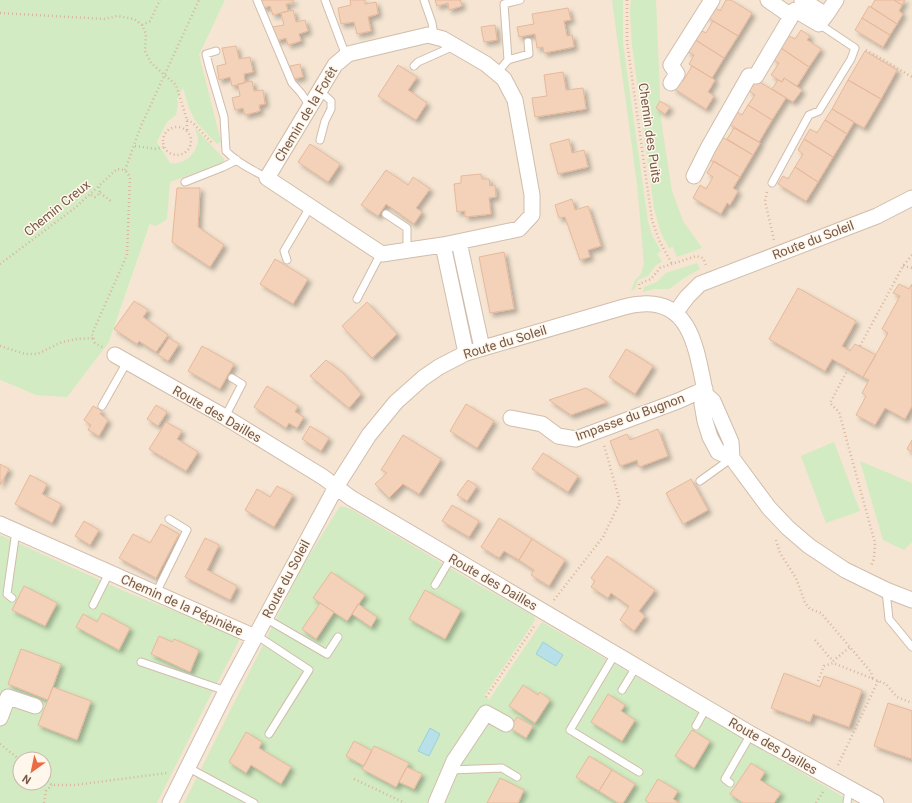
<svg xmlns="http://www.w3.org/2000/svg" width="912" height="803" font-family="Roboto,sans-serif">
  <defs>
    <filter id="shadow"><feDropShadow dx="3.5" dy="3.5" stdDeviation="2" flood-color="#0004"/></filter>
  </defs>
  <rect width="100%" height="100%" fill="#fdf3e4"/>
  <path fill="#f5e5d2" fill-rule="evenodd" d="M225 0H912V803H0V380L36 395 109 342 171 165 157 142ZM20 759H44V783H20Z"/>
  <path fill="#d2ebc2" fill-rule="evenodd" d="M0 0H225L199 55 221 142 217 144 196 122 189 108 183 88 177 100 178 103 176 115 167 122 157 142 170 163C183 166 197 154 198 140 198 136 196 132 195 128L224 159V162L170 182 167 219 156 226 150 224 109 342 67 397 36 395 0 380Z
    M612 0H623V44L648 222 652 235 661 251 657 254 662 262 656 265 648 276 638 280 635 289 631 291 635 280 641 274 644 264 637 184Z
    M631 0H656L661 120 672 191 683 221 702 248 677 257 673 247 669 248 661 233 654 208 632 45 630 12Z
    M697 263 700 269 684 278 669 289H654L643 292 644 287 657 282 666 273Z
    M834 442 860 511 826 523 801 456Z
    M860 461 912 483V542L904 550 883 540Z
    M340 506 351 509 477 584 534 616 535 620 484 696 489 700 542 622 854 803H184L301 569Z
    M0 535 126 592 215 627 239 639 237 645 206 704 157 803H0ZM20 759H44V783H20Z"/>
  <path fill="#b7e0e8" stroke="#9dd0da" d="M543 642 563 655 556 666 536 654Z
    M430 728 440 734 429 756 418 751Z"/>
  <path fill="#f4d2ba" stroke="#e7b89a" filter="url(#shadow)" d="M260 0H293L294 2 286 4 288 11 273 15 270 6 262 8Z
    M350 0H365V4L376 2 378 14 368 17 371 31 357 34 354 22 341 24 338 8 351 5Z
    M435 0H461H460L462 6 449 10 448 3 437 6Z
    M726 0H731L752 13 738 36 707 17 714 7 720 11Z
    M875 0H894L902 5 899 11 903 14 897 24 871 7Z
    M894 0H905L902 5Z
    M869 6 897 24 890 35 862 18Z
    M568 8 571 20 564 21 567 36 572 35 574 47 544 53 543 47 537 48 535 34 519 37 517 27 534 24 532 14Z
    M293 10 296 22 305 20 308 31 299 34 301 41 288 45 286 38 276 41 272 27 284 25 281 13Z
    M862 18 890 35 883 47 855 30Z
    M713 21 738 36 724 58 694 39 700 30 706 33Z
    M495 25 497 40 484 42 481 27Z
    M801 30 810 36 807 40 821 49 809 67 781 48 789 36 795 39Z
    M694 39 724 58 712 78 689 64 694 55 687 51Z
    M236 46 239 59 250 57 253 72 244 74 245 83 232 86 230 77 219 80 217 66 226 64 222 48Z
    M781 48 809 67 797 86 784 78 782 82 771 75 779 63 773 60Z
    M865 51 897 70 881 99 848 80Z
    M300 64 303 77 293 79 290 66Z
    M398 65 417 77 408 90 427 103 416 120 378 96Z
    M692 66 715 80 708 92 714 96 706 109 673 88 679 78 683 81Z
    M563 72 566 90 583 88 586 109 535 117 532 98 547 96 544 75Z
    M784 78 802 90 793 102 772 89 778 80 782 82Z
    M756 80 786 98 772 120 748 105 755 95 749 91Z
    M848 80 881 99 864 128 832 109Z
    M252 81 254 91 263 90 265 104 259 105 260 111 245 115 243 108 235 110 232 98 240 96 238 84Z
    M660 101 670 107 665 114 656 108Z
    M748 105 772 120 759 142 729 124 737 112 742 115Z
    M832 109 854 122 847 134 825 120Z
    M825 120 847 134 833 157 804 139 810 129 817 133Z
    M734 128 760 143 753 155 727 139Z
    M722 137 753 155 740 177 709 159Z
    M569 139 572 153 584 150 588 167 558 174 550 144Z
    M804 139 833 157 818 182 795 167 803 154 798 150Z
    M310 144 340 164 328 182 298 162Z
    M714 161 740 177 733 188 738 191 730 205 727 203 721 214 693 198 700 185 706 189 713 177 707 173Z
    M795 167 818 182 806 201 778 184 783 176 788 179Z
    M386 170 408 185 413 177 430 189 416 208 422 212 414 224 386 204 378 216 361 205Z
    M481 174 482 179H489L490 186 495 185 496 197 489 198 491 214 465 217V211L457 212 454 184 461 183V176Z
    M177 188H200L198 227 224 245 210 267 172 242Z
    M572 199 575 210 588 206 601 246 588 250 590 257 580 260 565 217 559 218 555 205Z
    M504 252 514 309 490 313 479 257Z
    M275 259 308 279 293 304 260 284Z
    M899 284 909 289 912 284V406L905 419 885 408 875 425 856 415 866 396 862 393 869 380 863 377 888 333 882 329 900 296 893 293Z
    M798 288 856 321 842 346 850 351 855 344 876 355 863 377 832 359 825 371 769 339Z
    M134 301 148 310 143 317 168 335 156 352 139 341 137 344 114 329Z
    M367 302 397 334 372 358 342 326Z
    M169 338 179 344 168 361 158 355Z
    M202 346 234 364 220 389 188 371Z
    M626 349 653 366 635 394 609 377Z
    M326 360 343 373 361 394 349 408 310 376Z
    M267 386 298 406 295 412 304 417 297 428 289 423 286 428 254 407Z
    M586 388 607 402 571 415 549 400Z
    M466 404 494 421 477 448 450 431Z
    M156 405 167 412 158 426 147 419Z
    M93 406 102 411 100 414 108 420 99 436 88 430 91 425 84 420Z
    M166 422 182 431 177 439 198 452 186 471 149 449Z
    M310 426 329 438 321 451 302 439Z
    M658 429 668 456 639 467 637 460 620 466 610 441 627 434 630 440Z
    M403 435 441 459 419 494 403 484 389 498 375 484 387 473 381 470Z
    M912 440V452L907 449Z
    M543 453 578 476 568 492 532 469Z
    M0 464 9 469 0 485Z
    M30 475 47 484 42 494 61 504 52 523 15 504Z
    M691 479 708 510 683 524 666 493Z
    M468 480 477 486 467 501 457 495Z
    M277 486 293 495 274 527 245 510 257 489 270 497Z
    M452 505 479 521 469 537 442 521Z
    M499 518 532 539 519 560 504 551 499 558 481 547Z
    M84 521 99 530 90 545 75 536Z
    M161 524 179 534 156 578 119 558 133 534 150 543Z
    M205 538 219 545 207 570 237 586 230 600 185 577Z
    M532 539 565 560 549 586 531 575 534 570 519 560Z
    M607 556 655 590 639 611 645 616 634 631 620 620 629 606 611 593 608 598 591 587 595 581 591 578Z
    M331 572 365 595 347 621 313 598Z
    M24 586 57 603 45 626 12 610Z
    M425 590 461 610 445 639 409 619Z
    M320 603 334 612 316 639 302 629Z
    M358 604 377 617 371 627 352 614Z
    M102 613 130 628 119 650 76 627 83 614 97 622Z
    M159 636 172 642 174 639 199 650 190 672 151 654Z
    M21 649 61 664 48 700 8 684Z
    M784 673 820 687 824 676 862 690 849 727 813 714 810 722 771 708Z
    M523 685 538 695 540 692 550 700 535 723 509 706Z
    M53 687 91 701 77 740 38 725Z
    M608 694 625 705 621 711 635 720 622 741 591 722Z
    M888 703 912 711V759L874 746Z
    M517 717 533 726 526 738 510 728Z
    M692 730 710 741 694 768 675 756Z
    M246 732 262 742 259 748 291 767 281 784 251 765 246 773 229 762Z
    M354 741 372 751 364 766 346 756Z
    M374 746 409 763 396 787 362 769Z
    M589 756 612 770 599 791 576 777Z
    M751 763 765 772 760 780 781 793 774 803H743L730 794Z
    M407 767 422 774 414 789 399 782Z
    M612 770 635 784 623 803H618L599 791Z
    M500 778 524 790 518 803H487Z
    M658 779 678 791 673 799 679 803H649L645 800Z"/>
  <g fill="none" stroke-linecap="round" stroke-linejoin="round">
    <g stroke="#d1bdac" stroke-width="9">
      <path id="lane" d="M257 0 292 83 301 93 310 106
        M325 0 346 56
        M424 0 432 23 434 36
        M216 51 206 54 209 66 224 117 226 151C237 163 253 170 267 178
        M508 60 529 54 528 42
        M414 66 418 62 454 46
        M497 73 508 60 504 4 520 0
        M320 91 331 101V109L325 121 320 140
        M185 182 223 167 237 160
        M772 183 809 115 819 111 851 59 855 48 819 24
        M386 214 407 228V250
        M287 260 284 251 310 207
        M357 299 381 253
        M102 406 127 362
        M225 417 242 384 232 378
        M700 481 732 458
        M435 585 451 558
        M886 591 889 619 912 647
        M156 593 187 530 169 519
        M12 598 7 594 16 531
        M93 605 109 573
        M265 618 327 654 338 637
        M256 635 309 670 269 734
        M615 654 570 730 639 772
        M141 662 226 691
        M622 690 636 667
        M696 726 706 708
        M187 767 254 803
        M451 770 502 768 517 777
        M730 783 725 779 751 734
        M847 803 849 789"/>
    </g>
    <g stroke="#d1bdac" stroke-width="17">
      <path id="street" d="M768 0 791 16
        M802 0 826 15 836 0
        M428 35 443 39 486 64 504 79 515 100 532 195V215L519 229 443 245 382 254 267 178 335 65 348 54Z
        M671 83 677 74 671 65 712 0
        M694 176 708 148 749 76H756L795 10 819 24 826 15
        M459 242 482 348
        M443 245 466 353
        M676 312 687 297 700 284 877 216 912 198
        M115 355 225 417 323 477 351 498 751 734 876 803
        M706 395 713 401 731 442 732 458
        M511 418 542 424 558 436 576 439 678 401 705 389
        M0 524 255 637
        M0 718 8 697 35 706
        M170 803 226 691 336 487 369 435 396 402 423 378 439 367 466 353 624 307C629 306 636 304 642 304 694 300 697 357 706 395L702 404 705 421 710 437 718 452 732 458 769 508 788 528 809 546 845 570 886 590 912 600
        M436 803 454 761 486 713 506 724"/>
    </g>
    <path stroke="#d9b59d" stroke-width="2.5" stroke-dasharray="1 3" stroke-linecap="butt" d="M627 0V42L652 220 659 240 672 264
      M0 13 105 19 117 16 134 19 142 25 146 34 145 51 151 63 176 85 187 120V130
      M142 25 150 21 160 0
      M866 50 912 77
      M187 120 193 123 213 144
      M163 141a14 14 0 1 1 28 0a14 14 0 1 1-28 0Z
      M135 146 156 149 164 147
      M125 170 141 126 199 0
      M767 192 765 201 774 240
      M100 193 111 201
      M91 195 95 197 100 193 99 187
      M0 264 76 207 117 169 125 170
      M903 266 912 268
      M640 289 639 284 651 279 660 268 696 256 703 258 706 265
      M0 346 25 354H37L62 342 77 339 94 338
      M860 346 903 266 912 255
      M102 347 95 343 92 334 127 255 130 177 125 170
      M848 369 830 403 839 412 875 543 874 559 871 566
      M776 540 780 553 796 578 805 603 810 609 821 613 871 672 873 679
      M554 600 603 537 620 502 604 445
      M815 640 830 658 834 660
      M833 661 850 647
      M818 681 824 666 833 663 886 684 897 697 912 703
      M486 697 535 625
      M0 744 20 760
      M838 765 878 681
      M44 779 52 785H75L167 773
      M354 779 405 803
      M44 803 46 791 52 785
      M816 803 823 792"/>
    <use href="#lane" stroke="#fff" stroke-width="7"/>
    <use href="#street" stroke="#fff" stroke-width="15"/>
  </g>
  <g text-anchor="middle" dominant-baseline="central" stroke-width="3" stroke-linejoin="round" paint-order="stroke">
    <g font-size="13" fill="#775948" stroke="#fff7eb">
      <text transform="translate(306 114) rotate(-59)">Chemin de la Forêt</text>
      <text transform="translate(650 133) rotate(82)">Chemin des Puits</text>
      <text transform="translate(57 208) rotate(-39)">Chemin Creux</text>
      <text transform="translate(813 240) rotate(-21)">Route du Soleil</text>
      <text transform="translate(505 342) rotate(-17)">Route du Soleil</text>
      <text transform="translate(217 414) rotate(30)">Route des Dailles</text>
      <text transform="translate(630 417) rotate(-20)">Impasse du Bugnon</text>
      <text transform="translate(286 579) rotate(-62)">Route du Soleil</text>
      <text transform="translate(493 582) rotate(30)">Route des Dailles</text>
      <text transform="translate(182 605) rotate(24)">Chemin de la Pépinière</text>
      <text transform="translate(773 746) rotate(30)">Route des Dailles</text>
    </g>
  </g>
  <g transform="translate(32 771) rotate(213)"><circle r="19" fill="#fff7eb" stroke="#c9b8aa"/>
  <path d="M0-3L7 15L0 10L-7 15Z" fill="#ec6b44"/>
  <text y="-6" font-size="11" font-weight="bold" text-anchor="middle" fill="#775948">N</text>
  </g>
</svg>
